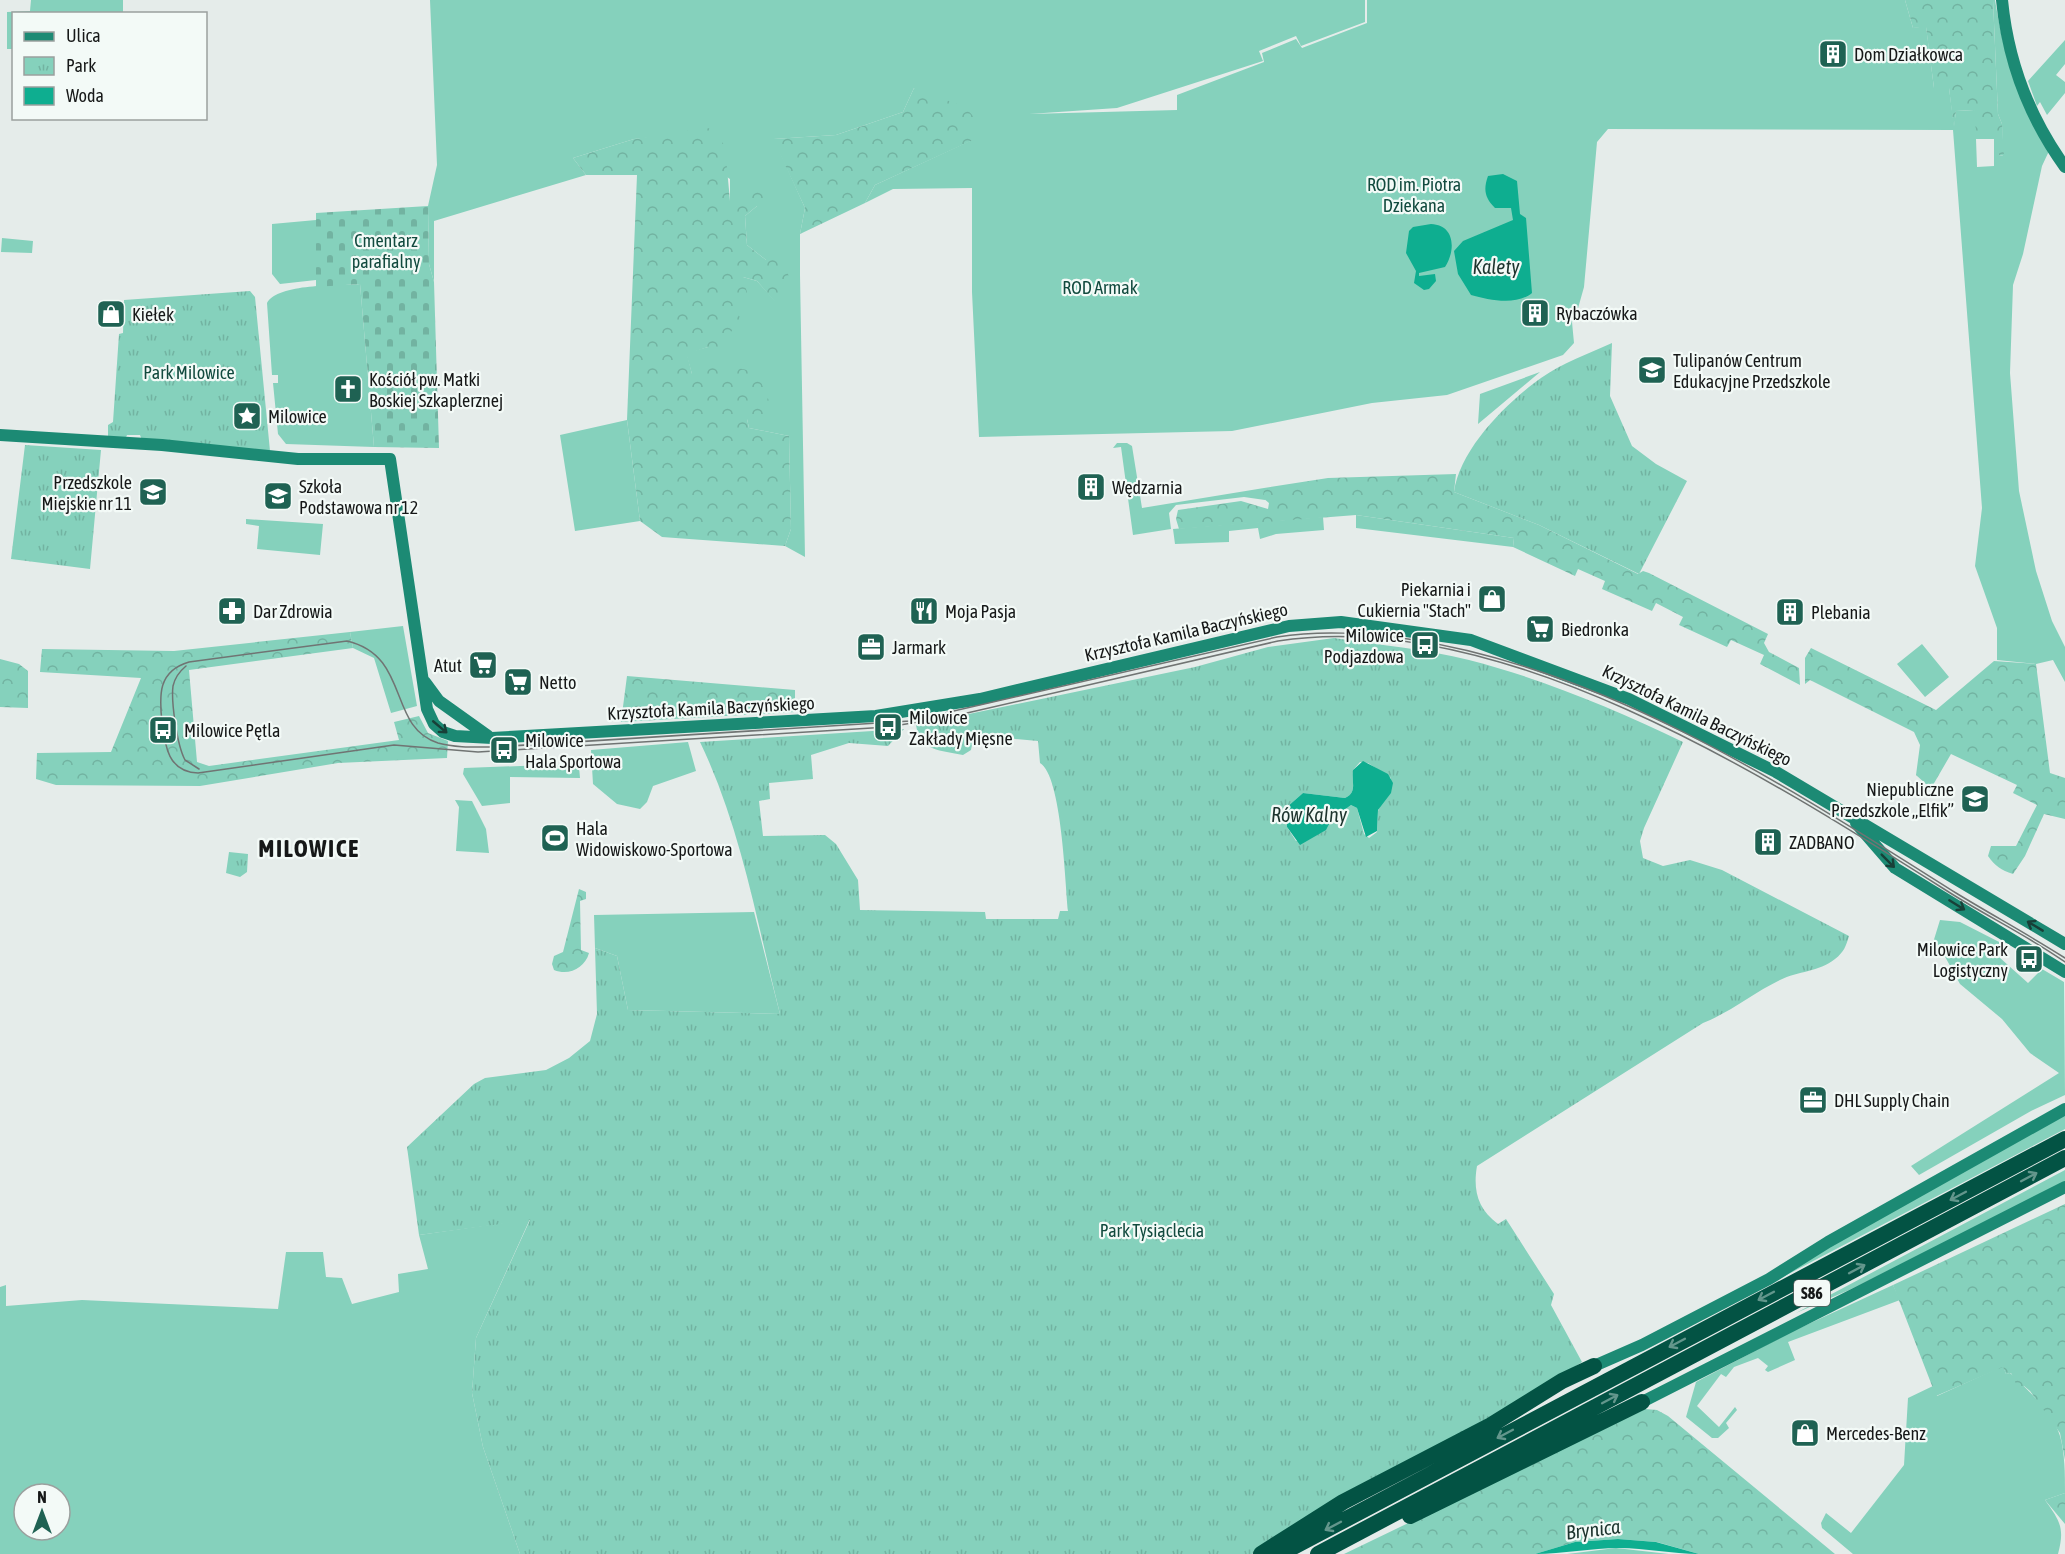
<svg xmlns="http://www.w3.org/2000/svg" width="2065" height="1554" font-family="'Asap Condensed',sans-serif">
  <defs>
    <pattern id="forest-crowns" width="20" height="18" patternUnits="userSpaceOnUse" patternTransform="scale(1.5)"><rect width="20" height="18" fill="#85d1bc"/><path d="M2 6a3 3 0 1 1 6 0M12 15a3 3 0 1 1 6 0" fill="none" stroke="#72b3a1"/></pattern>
    <pattern id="cemetery-stones" width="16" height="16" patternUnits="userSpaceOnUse" patternTransform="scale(1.5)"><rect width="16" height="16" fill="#85d1bc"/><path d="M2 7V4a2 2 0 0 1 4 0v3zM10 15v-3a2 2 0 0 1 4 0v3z" fill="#72b3a1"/></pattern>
    <pattern id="park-tufts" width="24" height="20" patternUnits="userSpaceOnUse" patternTransform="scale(1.5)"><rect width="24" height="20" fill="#85d1bc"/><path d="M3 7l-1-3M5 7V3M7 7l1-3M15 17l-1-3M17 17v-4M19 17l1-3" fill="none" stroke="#72b3a1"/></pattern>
  </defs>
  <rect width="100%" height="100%" fill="#e5ecea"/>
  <path fill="#85d1bc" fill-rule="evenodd" d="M31 0H123V13L14 14 13 49H7V12L30 11Z
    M430 0H1365V22L1301 46 1296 36 1259 51 1263 61 1117 108 1029 114 1177 110V95L1264 62 1262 53 1296 39 1302 48 1367 23V0H1905L1913 28 1926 26 1934 88H1949L1954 126 1956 111 1974 110 1999 133V155L2003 156 2002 124 1998 114 1993 0H1995C2005 61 2017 99 2049 151L2042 166 2023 254 2013 285 2010 373 2019 491 2036 571 2052 621 2065 647V682L2053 660 2036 664 1997 660V628L1975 566 1982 508 1953 130 1608 129 1597 142 1584 287 1575 319 1572 322 1574 343 1563 355 1447 395 1372 403 1232 431 979 437 972 292V188L893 189 865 203 875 185 972 140 914 88 903 112 836 135 774 139 805 208 800 234V275L805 557 785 546 791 529 789 436 749 428 747 419 692 374 686 353 708 347 732 305 743 277 757 281 776 302 766 260 747 245 745 216 757 206 730 202V179L665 136 634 139 573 158 586 175 434 221V282L429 264 428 206 437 165ZM1976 139H1994V166L1977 167Z
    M2065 40V64L2056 75 2065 82V93L2047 115 2040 102 2037 106 2028 81Z
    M316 220V280L280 284 272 274V224Z
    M2 238 33 241 32 253 1 252Z
    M360 284 374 447 286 444 278 434 273 383H278V375H272L267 303C278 283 338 286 360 284Z
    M1540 372 1478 424 1480 394Z
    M627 420 640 521 575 531 560 435Z
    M1117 443H1127L1132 446 1142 508 1264 488 1265 500 1244 497 1176 505 1169 513 1171 529 1133 535 1121 447 1113 448Z
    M1356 515 1514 538 1513 547 1356 528Z
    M1323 517 1324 530 1276 534 1260 539 1258 528 1229 531V542L1175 544 1173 529Z
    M246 519 323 524 320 555 257 549 259 526 246 524Z
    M403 626 417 706 391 713 374 658 353 648 350 632Z
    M1922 644 1949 677 1925 697 1897 664Z
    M688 742 696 771 653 786 647 802 640 809 617 804 593 784 591 750Z
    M573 764 579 767 580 778 510 777V803L482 806 463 774 464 768Z
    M455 800 472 801 486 829 489 853 456 851 459 807Z
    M754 912 780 1014 628 1010 617 956 595 948 594 915Z
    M1940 920 1960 922 2007 946 1999 957 2028 983 2042 969 2064 982 2065 1095 2031 1111 1919 1175 1911 1166 2059 1073 2030 1053 2002 1019 1960 984 1943 953 1932 946Z
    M2065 1115V1129L1777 1280 1809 1258Z
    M2065 1170V1183L1849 1290 1796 1313Z
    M530 1219 476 1338 472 1393 483 1447 520 1554H0V1287L6 1285V1306L82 1300 278 1309 286 1252H323L326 1277 342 1278 352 1304 399 1292 398 1274 428 1269 419 1235ZM24 1494H60V1530H24Z
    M1893 1285 1900 1300 1788 1342 1795 1360 1768 1372 1765 1370 1768 1366 1758 1358 1734 1367 1726 1377 1721 1374 1697 1406 1719 1427 1735 1407 1737 1410 1726 1423 1729 1428 1718 1438H1712L1686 1417 1696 1382 1791 1332Z
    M2003 1366 2006 1374 2010 1373C2026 1388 2054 1414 2060 1436 2065 1454 2065 1474 2065 1493L2045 1500C2060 1521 2065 1528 2058 1554H1853L1822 1528 1821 1523 1826 1513 1851 1533 1904 1465 1908 1398 1933 1386 1937 1396Z"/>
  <path fill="url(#forest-crowns)" d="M1905 0H1993L1998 114 2002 124 2004 156 1999 155 1998 133 1976 132 1974 110 1956 111 1954 130 1949 88H1934L1926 27 1913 28Z
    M914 88 965 107 973 116V140L875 185 865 203 800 234 805 208 773 139 836 135 903 112Z
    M706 128 715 129 725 147 730 201 741 190 759 186 770 202 757 206 745 216 747 245 766 260 781 253 789 277 776 303 757 281 743 277 750 304 733 306 741 319 717 350 708 347 687 354 692 374 718 364 757 372 769 401 764 414 747 419 749 428 789 436 791 529 785 546 662 537 640 521 627 420 637 175H586L573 158 634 139Z
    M1456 474 1454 492 1539 525 1638 574 1643 571 1649 573 1768 634 1764 643 1769 652 1799 668 1800 685 1760 664 1764 655 1731 640 1727 647 1679 625 1683 617 1656 603 1652 611 1602 589 1605 581 1578 569 1575 576 1513 547 1514 538 1356 515 1179 529 1176 519 1178 510 1241 501 1268 509 1269 503 1263 498 1264 488 1328 478Z
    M350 632 353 648 189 670 197 762 209 766 399 740 394 722 419 716 428 733 448 741 447 758 338 763 200 786 56 785 36 779 37 753 111 752 141 678 40 672 42 649 174 651Z
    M1811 648 1936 710 1994 661 2036 664 2050 773 2065 778V819L2044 814 2025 856 2013 874C2001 870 1995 866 1988 856L1991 846H2016L2037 805 2013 793 2017 785 1951 754 1933 785H1927L1916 775 1920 745 1914 732 1810 680 1805 684V658Z
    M0 659 19 664 28 671V708L0 707Z
    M627 676 795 690V712L621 722Z
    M579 889 586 892V899L580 901 581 950 589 953C585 968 569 976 554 970L552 964 554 956 563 952Z
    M2065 1204V1460L2060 1433 2030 1391 2024 1386H2017L2011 1373 2006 1374 2003 1367 1936 1396 1893 1285Z
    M1645 1409 1657 1410 1668 1416 1835 1554H1699L1657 1542 1618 1539 1575 1542 1535 1554H1344Z
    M2065 1493V1524L2045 1500Z
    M1616 1548 1669 1554H1567Z"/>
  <path fill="url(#cemetery-stones)" d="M428 206 429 264 434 282 439 448 374 447 360 284 316 287V213Z"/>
  <path fill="url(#park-tufts)" fill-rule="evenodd" d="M250 291 255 297 270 451 142 440 140 435H127L125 440 108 436V425L113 422 119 334 123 333 124 300Z
    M1612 343 1610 396 1632 446 1656 464 1687 481 1639 574 1539 525 1454 492C1460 449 1506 403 1541 378 1562 363 1588 354 1612 343Z
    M25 445 101 450 90 569 11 559Z
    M1334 638C1379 645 1426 649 1469 660 1543 679 1614 709 1683 742L1644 828 1640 841 1643 858 1663 866 1690 860 1722 870 1849 936C1846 946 1844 952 1835 959 1819 972 1798 971 1780 980 1753 993 1731 1012 1703 1023L1477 1166C1473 1189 1477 1209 1498 1224L1506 1219 1554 1294 1551 1305 1582 1362 1554 1381 1347 1497 1252 1554H520L483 1447 472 1393 476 1338 530 1220 419 1235 407 1147 474 1084 485 1078 546 1070 569 1058 590 1041 597 1014 595 948 617 956 628 1010 780 1014C757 923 741 827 700 742L904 729 888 746 849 743 811 755 813 779 769 783 770 799 759 801 763 836 825 835 836 844 858 880 860 910 985 912 986 919H1058L1060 911H1068C1065 883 1062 776 1040 763L1038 741 974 735 971 750 963 755C941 750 920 752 916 725L1195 667 1268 647ZM1360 762 1368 763 1391 778 1378 811 1377 832 1369 838 1364 834 1357 808 1351 805 1331 820 1322 832 1296 841 1287 827V807L1303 793 1345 798C1358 792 1351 781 1353 770Z
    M229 852 248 854 247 872 240 877 226 873Z"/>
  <path fill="#0eae90" d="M1503 174 1517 181 1520 214 1526 218 1532 293C1516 306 1489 300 1471 295L1458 274 1454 251 1463 241 1513 220 1511 208H1495C1485 198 1483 190 1488 176Z
    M1431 224C1455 225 1456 250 1445 267L1419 273V276L1435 274 1436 281 1429 289 1424 290 1414 283 1416 271 1406 253 1409 231 1413 227Z
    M1363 761 1388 774 1393 783 1391 793 1378 810 1377 831 1366 837 1357 808 1351 805 1331 820 1326 830 1300 845 1287 827V807L1303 793 1345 798C1358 792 1351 781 1353 770Z
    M1618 1539 1656 1542 1699 1554C1672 1554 1646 1548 1619 1548 1591 1548 1563 1554 1535 1554L1575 1542Z"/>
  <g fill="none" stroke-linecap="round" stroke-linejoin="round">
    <path stroke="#1c8a74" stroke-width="12" d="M2002 0C2008 62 2029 117 2065 167
      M0 435 162 445 298 459H390L427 709 434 724 443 732 455 736 492 738 876 716 980 699 1289 626 1341 622 1471 640 1629 699 1776 772 2065 944
      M425 682 439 701 488 736
      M1856 823 1895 868 2065 972
      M1594 1366 1642 1345 1769 1279 1828 1242 2065 1109
      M1642 1402 2065 1187"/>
    <path stroke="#035344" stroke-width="16" d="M1410 1516 1642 1402
      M1261 1554 1343 1502 1491 1425 1562 1381 1594 1366
      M1280 1554 2065 1139
      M1318 1554 2065 1158"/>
    <path stroke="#707473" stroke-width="1.5" d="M186 666C180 671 175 677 173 686 171 702 177 745 185 760L199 769
      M2065 958C2029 935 1992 915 1956 893 1788 787 1608 669 1408 639 1364 633 1322 630 1277 637L910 721 494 747C476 747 456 748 438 743 387 727 411 656 347 641L189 662C158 671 159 695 162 722 165 746 168 772 198 773L394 745 478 752 888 727 954 716 1278 641C1498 606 1766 776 1944 889 1984 915 2027 935 2065 962"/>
  </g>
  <defs><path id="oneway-shaft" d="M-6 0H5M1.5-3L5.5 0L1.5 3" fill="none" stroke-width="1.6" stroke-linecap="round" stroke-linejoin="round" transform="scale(1.5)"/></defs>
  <g stroke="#184038">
    <use href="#oneway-shaft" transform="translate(440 727) rotate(40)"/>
    <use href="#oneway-shaft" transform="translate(1888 861) rotate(45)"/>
    <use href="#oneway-shaft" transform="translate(1957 905) rotate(32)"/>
    <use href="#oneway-shaft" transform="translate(2035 926) rotate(-149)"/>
  </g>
  <g stroke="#63968c">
    <use href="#oneway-shaft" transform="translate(2029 1177) rotate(-28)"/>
    <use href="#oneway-shaft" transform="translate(1958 1196) rotate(152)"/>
    <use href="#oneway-shaft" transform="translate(1857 1269) rotate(-28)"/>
    <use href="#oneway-shaft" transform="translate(1766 1296) rotate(152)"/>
    <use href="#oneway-shaft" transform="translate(1677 1343) rotate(152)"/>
    <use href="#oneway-shaft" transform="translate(1610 1399) rotate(-28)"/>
    <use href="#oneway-shaft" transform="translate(1505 1434) rotate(152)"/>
    <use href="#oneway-shaft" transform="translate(1333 1526) rotate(152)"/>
  </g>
  <defs>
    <g id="building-square" transform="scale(1.5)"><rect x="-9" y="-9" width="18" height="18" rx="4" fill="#1f6253" stroke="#f3faf7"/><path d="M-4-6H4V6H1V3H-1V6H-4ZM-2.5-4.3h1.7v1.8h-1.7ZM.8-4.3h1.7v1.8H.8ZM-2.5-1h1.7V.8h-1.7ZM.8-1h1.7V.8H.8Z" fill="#fff"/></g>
    <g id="shop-square" transform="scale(1.5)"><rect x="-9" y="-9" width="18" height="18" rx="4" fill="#1f6253" stroke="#f3faf7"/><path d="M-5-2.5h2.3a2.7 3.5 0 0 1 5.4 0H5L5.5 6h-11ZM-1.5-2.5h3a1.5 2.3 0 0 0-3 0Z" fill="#fff"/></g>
    <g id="school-square" transform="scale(1.5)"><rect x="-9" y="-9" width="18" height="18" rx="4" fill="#1f6253" stroke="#f3faf7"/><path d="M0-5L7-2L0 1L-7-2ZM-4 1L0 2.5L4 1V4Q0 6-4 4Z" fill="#fff"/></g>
    <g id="church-square" transform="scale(1.5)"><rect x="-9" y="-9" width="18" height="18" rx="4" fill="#1f6253" stroke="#f3faf7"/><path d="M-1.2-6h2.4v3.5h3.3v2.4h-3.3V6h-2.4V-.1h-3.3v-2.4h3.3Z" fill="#fff"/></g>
    <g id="sight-square" transform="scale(1.5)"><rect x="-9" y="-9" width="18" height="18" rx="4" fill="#1f6253" stroke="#f3faf7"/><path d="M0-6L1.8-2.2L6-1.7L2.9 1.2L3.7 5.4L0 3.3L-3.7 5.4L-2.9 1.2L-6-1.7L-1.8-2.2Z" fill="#fff"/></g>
    <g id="pharmacy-square" transform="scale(1.5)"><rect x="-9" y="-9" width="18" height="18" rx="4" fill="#1f6253" stroke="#f3faf7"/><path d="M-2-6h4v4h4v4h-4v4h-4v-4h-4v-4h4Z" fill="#fff"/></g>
    <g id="restaurant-square" transform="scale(1.5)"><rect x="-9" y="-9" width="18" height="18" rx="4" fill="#1f6253" stroke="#f3faf7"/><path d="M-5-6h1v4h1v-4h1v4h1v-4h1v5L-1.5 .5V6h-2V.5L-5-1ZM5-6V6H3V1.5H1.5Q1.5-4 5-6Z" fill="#fff"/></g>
    <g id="supermarket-square" transform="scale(1.5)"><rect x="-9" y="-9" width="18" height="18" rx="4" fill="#1f6253" stroke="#f3faf7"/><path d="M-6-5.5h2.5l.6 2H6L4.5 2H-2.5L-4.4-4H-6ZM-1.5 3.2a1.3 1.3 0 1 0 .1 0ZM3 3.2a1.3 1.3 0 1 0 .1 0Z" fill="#fff"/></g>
    <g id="bus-square" transform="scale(1.5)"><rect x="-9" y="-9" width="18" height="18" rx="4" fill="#1f6253" stroke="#f3faf7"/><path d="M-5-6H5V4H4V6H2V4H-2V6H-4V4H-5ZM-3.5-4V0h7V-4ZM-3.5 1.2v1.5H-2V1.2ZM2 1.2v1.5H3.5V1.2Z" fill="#fff"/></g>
    <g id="office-square" transform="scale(1.5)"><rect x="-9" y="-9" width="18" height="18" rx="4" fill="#1f6253" stroke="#f3faf7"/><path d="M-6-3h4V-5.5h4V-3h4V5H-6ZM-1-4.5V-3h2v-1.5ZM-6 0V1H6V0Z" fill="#fff"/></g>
    <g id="stadium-square" transform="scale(1.5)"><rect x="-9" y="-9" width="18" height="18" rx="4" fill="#1f6253" stroke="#f3faf7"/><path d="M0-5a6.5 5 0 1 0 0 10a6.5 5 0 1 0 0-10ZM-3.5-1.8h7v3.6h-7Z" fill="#fff"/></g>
  </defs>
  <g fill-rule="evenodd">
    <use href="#building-square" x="1833" y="54"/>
    <use href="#building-square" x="1535" y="313"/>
    <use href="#shop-square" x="111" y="314"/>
    <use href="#school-square" x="1652" y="370"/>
    <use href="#church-square" x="348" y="389"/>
    <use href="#sight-square" x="247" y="416"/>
    <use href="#building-square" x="1091" y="487"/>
    <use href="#school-square" x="153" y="492"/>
    <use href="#school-square" x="278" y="496"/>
    <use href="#shop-square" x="1492" y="599"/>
    <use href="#pharmacy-square" x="232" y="611"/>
    <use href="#restaurant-square" x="924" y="611"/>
    <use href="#building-square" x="1790" y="612"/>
    <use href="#supermarket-square" x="1540" y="629"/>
    <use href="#bus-square" x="1425" y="645"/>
    <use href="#office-square" x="871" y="647"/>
    <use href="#supermarket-square" x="483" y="665"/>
    <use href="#supermarket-square" x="518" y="682"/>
    <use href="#bus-square" x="888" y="727"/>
    <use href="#bus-square" x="163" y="730"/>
    <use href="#bus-square" x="504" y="750"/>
    <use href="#school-square" x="1975" y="799"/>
    <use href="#stadium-square" x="555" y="838"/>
    <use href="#building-square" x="1768" y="842"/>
    <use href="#bus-square" x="2029" y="959"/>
    <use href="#office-square" x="1813" y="1100"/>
    <use href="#shop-square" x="1805" y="1433"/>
  </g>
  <g text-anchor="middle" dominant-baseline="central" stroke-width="4.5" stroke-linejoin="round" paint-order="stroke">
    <rect fill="#f3faf7" stroke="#585c5b" stroke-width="1.5" x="1794" y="1280" width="36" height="26" rx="4.5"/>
    <g font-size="16" font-weight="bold" fill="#161818">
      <text x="1812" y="1293">S86</text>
    </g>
    <g font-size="18" fill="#161818" stroke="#f3faf7" text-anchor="start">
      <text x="1854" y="54">Dom Działkowca</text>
      <text x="1556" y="313">Rybaczówka</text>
      <text x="132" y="314">Kiełek</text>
      <text x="1673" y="360">Tulipanów Centrum<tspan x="1673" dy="21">Edukacyjne Przedszkole</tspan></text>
      <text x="369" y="379">Kościół pw. Matki<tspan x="369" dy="21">Boskiej Szkaplerznej</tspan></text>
      <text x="268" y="416">Milowice</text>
      <text x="132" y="482" text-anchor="end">Przedszkole<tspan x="132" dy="21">Miejskie nr 11</tspan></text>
      <text x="299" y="486">Szkoła<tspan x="299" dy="21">Podstawowa nr 12</tspan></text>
      <text x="1112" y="487">Wędzarnia</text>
      <text x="1471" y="589" text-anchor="end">Piekarnia i<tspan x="1471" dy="21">Cukiernia "Stach"</tspan></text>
      <text x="253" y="611">Dar Zdrowia</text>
      <text x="945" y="611">Moja Pasja</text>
      <text x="1811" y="612">Plebania</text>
      <text x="1561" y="629">Biedronka</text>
      <text x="1404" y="635" text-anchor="end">Milowice<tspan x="1404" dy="21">Podjazdowa</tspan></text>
      <text x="892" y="647">Jarmark</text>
      <text x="462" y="665" text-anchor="end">Atut</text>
      <text x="539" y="682">Netto</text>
      <text x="909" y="717">Milowice<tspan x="909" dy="21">Zakłady Mięsne</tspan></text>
      <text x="184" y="730">Milowice Pętla</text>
      <text x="525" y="740">Milowice<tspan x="525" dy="21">Hala Sportowa</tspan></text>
      <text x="1954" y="789" text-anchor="end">Niepubliczne<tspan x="1954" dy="21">Przedszkole „Elfik”</tspan></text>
      <text x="576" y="828">Hala<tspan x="576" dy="21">Widowiskowo-Sportowa</tspan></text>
      <text x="1789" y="842">ZADBANO</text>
      <text x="2008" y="949" text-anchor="end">Milowice Park<tspan x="2008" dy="21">Logistyczny</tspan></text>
      <text x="1834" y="1100">DHL Supply Chain</text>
      <text x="1826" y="1433">Mercedes-Benz</text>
    </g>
    <g font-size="18" fill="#114a3e" stroke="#f3faf7">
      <text x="1414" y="184">ROD im. Piotra<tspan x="1414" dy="21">Dziekana</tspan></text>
      <text x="386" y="240">Cmentarz<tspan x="386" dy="21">parafialny</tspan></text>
      <text x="1100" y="287">ROD Armak</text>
      <text x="189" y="372">Park Milowice</text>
      <text x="1152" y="1230">Park Tysiąclecia</text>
    </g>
    <g font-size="18" fill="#161818" stroke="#f3faf7">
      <text transform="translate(1186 632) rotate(-13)">Krzysztofa Kamila Baczyńskiego</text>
      <text transform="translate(711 708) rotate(-3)">Krzysztofa Kamila Baczyńskiego</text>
      <text transform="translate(1697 715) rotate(26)">Krzysztofa Kamila Baczyńskiego</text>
    </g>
    <g font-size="20" font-style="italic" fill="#1d342e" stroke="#f3faf7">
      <text x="1496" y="266">Kalety</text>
      <text x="1309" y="814">Rów Kalny</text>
      <text transform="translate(1593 1529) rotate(-7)">Brynica</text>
    </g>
    <g font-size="24" font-weight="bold" letter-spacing="1.5" fill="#161818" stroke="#f3faf7">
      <text x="309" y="848">MILOWICE</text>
    </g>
  </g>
  <rect x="12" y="12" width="195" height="108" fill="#f3faf7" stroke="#9ba09e" stroke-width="1.5"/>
  <rect x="24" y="32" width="30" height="9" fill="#1c8a74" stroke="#9ba09e" stroke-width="1.5"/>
  <text x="66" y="42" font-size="18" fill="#161818">Ulica</text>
  <rect x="24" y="57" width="30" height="18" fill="url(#park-tufts)" stroke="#9ba09e" stroke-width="1.5"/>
  <text x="66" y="72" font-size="18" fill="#161818">Park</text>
  <rect x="24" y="87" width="30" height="18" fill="#0eae90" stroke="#9ba09e" stroke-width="1.5"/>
  <text x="66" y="102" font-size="18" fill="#161818">Woda</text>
  <g transform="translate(42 1512)"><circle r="28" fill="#f3faf7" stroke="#9ba09e" stroke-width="1.5"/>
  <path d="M0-4.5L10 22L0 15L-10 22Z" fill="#1f6253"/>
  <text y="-9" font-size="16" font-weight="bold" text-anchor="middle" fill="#161818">N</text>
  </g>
</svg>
